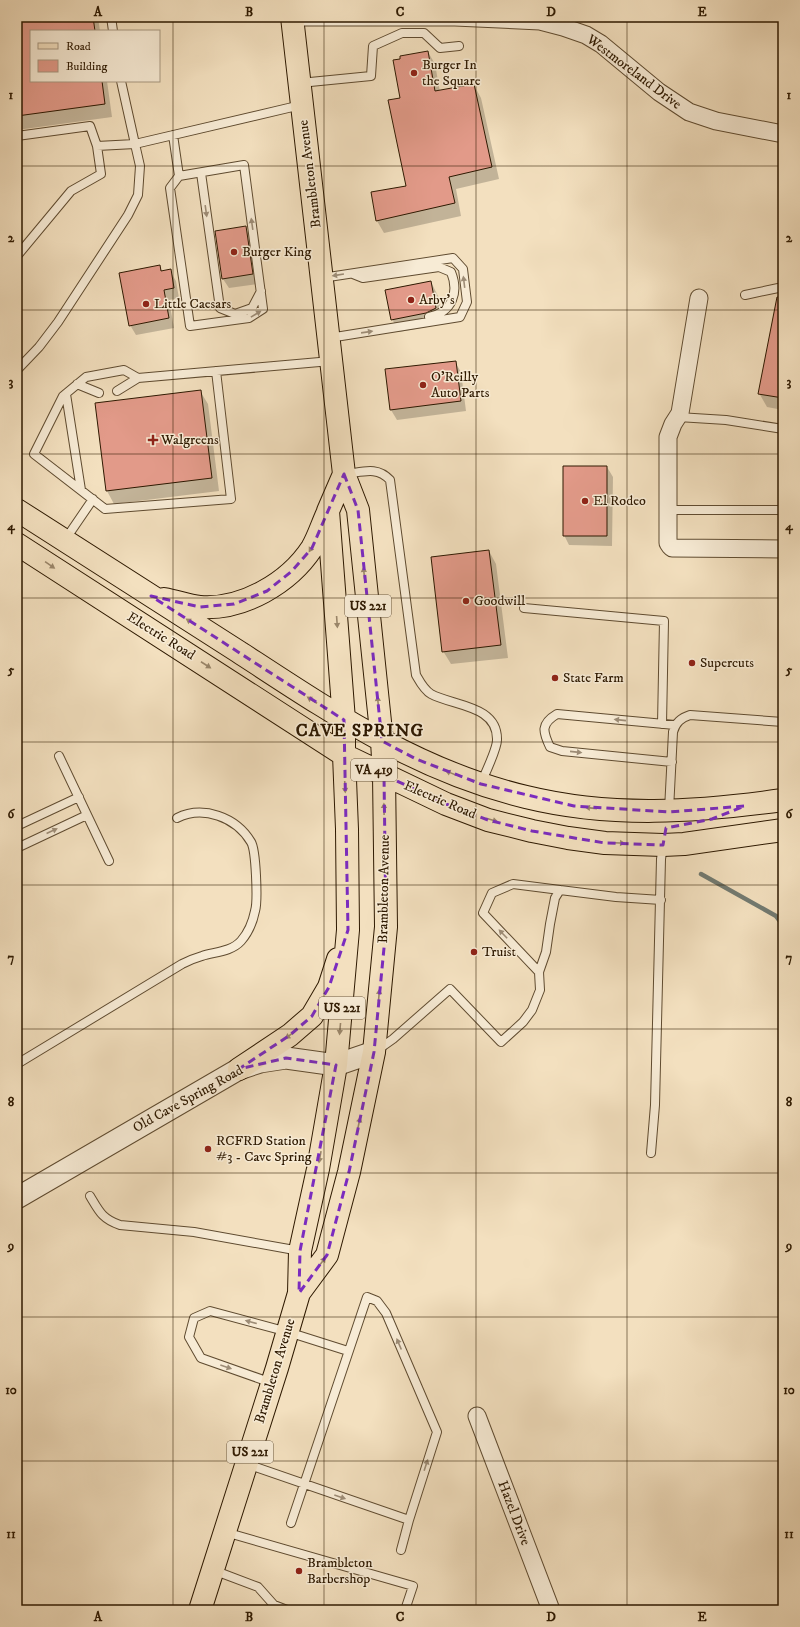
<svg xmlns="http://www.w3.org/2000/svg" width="800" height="1627" font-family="'IM FELL DW Pica',serif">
  <rect width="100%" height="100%" fill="#f3e0bf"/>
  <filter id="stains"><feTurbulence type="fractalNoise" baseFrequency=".005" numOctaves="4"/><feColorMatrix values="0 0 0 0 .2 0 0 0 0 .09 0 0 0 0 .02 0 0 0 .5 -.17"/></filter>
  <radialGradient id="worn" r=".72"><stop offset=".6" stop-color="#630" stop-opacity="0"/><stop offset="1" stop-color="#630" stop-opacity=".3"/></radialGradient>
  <path fill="#0003" d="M17 17H98L100 31H31V81H107L112 117 17 130Z
    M428 52 435 64 440 92 474 85 481 98 499 179 456 189 461 216 384 233 377 221 407 187 401 99Z
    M245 227 251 237 258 284 229 288 223 279Z
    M159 266 163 272 170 271 176 281 179 298 169 300 174 328 136 335 130 325Z
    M431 282 438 296 443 322 433 326 399 332 392 319Z
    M783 310V410L767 407 759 393Z
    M455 362 461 372 466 411 397 420 391 410Z
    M200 391 208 404 219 491 114 504 107 491Z
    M607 467 613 477 612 546 569 545 564 535Z
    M489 551 496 564 508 658 451 664 443 651Z"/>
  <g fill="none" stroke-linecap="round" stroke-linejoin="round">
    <path stroke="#727a71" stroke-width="4.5" d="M701 874 776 916 783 925"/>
  </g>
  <path fill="#e29a89" stroke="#2e1901" d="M17 17H93L95 31H31V81H102L105 104 17 116Z
    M428 51 435 91 474 84 492 167 449 177 455 203 376 221 371 192 406 186 388 100 400 98 393 60 400 59V56Z
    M246 226 253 274 222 279 215 231Z
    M160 265 161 271 171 269 174 288 164 290 169 318 129 326 119 273Z
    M431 281 436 308 426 313 391 320 385 290Z
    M777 297H783V398L758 394Z
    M456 361 461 401 390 410 385 369Z
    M201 390 212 478 106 491 95 403Z
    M563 466H607V536H563Z
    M489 550 501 645 442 652 431 557Z"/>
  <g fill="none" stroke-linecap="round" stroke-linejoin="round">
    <g stroke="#5f4b30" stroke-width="10">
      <path id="service" d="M111 17 113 31
        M300 83 371 76 373 46 402 33H424L440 48 459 46
        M173 135 179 176 244 165 263 309 249 318 190 326 170 188 179 176
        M17 136 90 126 97 146 135 144 121 81
        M201 173 220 308 235 314 252 308 261 291
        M17 256 71 191 101 174 97 146
        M353 274 363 278 439 267 451 272C459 292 453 312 429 317
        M322 278 453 258 463 269 467 302 460 317 329 338
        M745 295 783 287
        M17 370 39 347 58 322 128 215 138 195 140 166 135 144 301 105
        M216 371 231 499 105 509 34 454 63 396 86 377 124 370 138 378 331 361
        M77 384 99 393
        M117 391 138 378
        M66 394 81 490
        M678 417 726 420 783 429
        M346 474C363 472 377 466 390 480L416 675C420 682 424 690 431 694 453 706 498 705 497 740 497 749 485 774 481 783
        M667 510H783
        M65 540 93 499
        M524 608 664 621 662 724
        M59 756 109 861
        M672 762 562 751 550 747C543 732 540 724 557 714L675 725
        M669 810 673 732C676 722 681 718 690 715L783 722
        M17 826 79 797
        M17 848 87 815
        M539 972 483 913 492 893 513 884 560 890
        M376 1051 393 1039 450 989 501 1042 523 1022 532 1010 540 990 539 972 546 952 550 924 555 898 560 890 616 897 661 900
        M17 1064 182 964C188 961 195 958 202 956 214 952 231 952 241 941 248 933 253 921 255 911 258 901 256 850 251 842 236 817 203 805 177 818
        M651 1153 655 1105 661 859 663 846
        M90 1196C99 1211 102 1219 120 1225L194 1232 300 1251
        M272 1383 201 1358 189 1337 194 1318 210 1311 288 1332 348 1351
        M247 1464 409 1520 437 1432 386 1313 377 1301 367 1297 291 1523
        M225 1532 413 1586 405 1610
        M401 1550 409 1520
        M213 1570 258 1587 274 1605 287 1610"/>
    </g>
    <g stroke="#5f4b30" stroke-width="19">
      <path id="minor" d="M292 17H455L540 21 563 27 586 35 601 44 659 92 689 112 716 121 783 134
        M699 298 680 413 673 424 668 437V543L670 546 672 548 783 549
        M477 1416 551 1610"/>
    </g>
    <g stroke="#5f4b30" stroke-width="23">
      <path id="tertiary" d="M17 1198 239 1069 260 1062 286 1058 336 1065 374 1052"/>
    </g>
    <g stroke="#2e1901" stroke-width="24">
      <path id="primary" d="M292 17 344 474 358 510 382 741 384 775 386 927 374 1052 349 1172 327 1255 299 1293
        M17 510C91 558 165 605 239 652 331 712 417 771 526 797 612 818 696 812 783 800
        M17 544 344 755 446 804 488 820 532 831 568 838 605 843 663 845 684 844 783 830
        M164 599C176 601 188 606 200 607 243 610 289 583 312 548 318 538 322 525 327 514
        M239 1069 290 1035 312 1016 329 987 338 959
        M200 1610 277 1368 299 1293 300 1251 318 1169 336 1065 348 930 347 829 344 755V720L328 511 344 474"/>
    </g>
    <use href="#service" stroke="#f7ebd5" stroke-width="8"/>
    <use href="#minor" stroke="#f7ebd5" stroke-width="17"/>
    <use href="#tertiary" stroke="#f7ebd5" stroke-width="21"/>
    <use href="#primary" stroke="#f3e0bf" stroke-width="22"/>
  </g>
  <defs><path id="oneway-solid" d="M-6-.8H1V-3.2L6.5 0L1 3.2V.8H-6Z"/></defs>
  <g fill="#9d8c76">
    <use href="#oneway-solid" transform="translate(206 211) rotate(82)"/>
    <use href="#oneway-solid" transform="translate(252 224) rotate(-98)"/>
    <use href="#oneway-solid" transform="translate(338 275) rotate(171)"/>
    <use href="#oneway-solid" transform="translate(464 282) rotate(-97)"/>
    <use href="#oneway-solid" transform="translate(256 314) rotate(-31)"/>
    <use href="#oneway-solid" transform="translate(367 332) rotate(-8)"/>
    <use href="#oneway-solid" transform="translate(620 720) rotate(-174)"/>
    <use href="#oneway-solid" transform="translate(576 752) rotate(6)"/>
    <use href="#oneway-solid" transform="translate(52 831) rotate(-25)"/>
    <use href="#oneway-solid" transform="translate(503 934) rotate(-134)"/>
    <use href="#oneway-solid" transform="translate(251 1322) rotate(-165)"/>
    <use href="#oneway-solid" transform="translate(399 1344) rotate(-113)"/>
    <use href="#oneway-solid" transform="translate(226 1367) rotate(19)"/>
    <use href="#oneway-solid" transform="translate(426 1465) rotate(-72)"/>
    <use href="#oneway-solid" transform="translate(340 1497) rotate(19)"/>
  </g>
  <g fill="#9a866a">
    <use href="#oneway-solid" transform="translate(312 547) rotate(121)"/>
    <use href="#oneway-solid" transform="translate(50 565) rotate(35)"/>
    <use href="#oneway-solid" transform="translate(364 573) rotate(-96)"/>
    <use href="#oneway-solid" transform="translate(191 622) rotate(-147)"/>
    <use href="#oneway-solid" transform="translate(337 622) rotate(86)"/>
    <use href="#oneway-solid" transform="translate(206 665) rotate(33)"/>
    <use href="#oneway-solid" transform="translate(312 700) rotate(-147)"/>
    <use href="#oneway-solid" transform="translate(378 702) rotate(-96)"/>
    <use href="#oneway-solid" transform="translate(451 773) rotate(-158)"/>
    <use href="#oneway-solid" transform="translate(345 787) rotate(87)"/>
    <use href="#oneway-solid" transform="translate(591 808) rotate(-174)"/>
    <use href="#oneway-solid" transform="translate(384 809) rotate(-91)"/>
    <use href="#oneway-solid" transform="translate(492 820) rotate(16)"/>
    <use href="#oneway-solid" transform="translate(619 843) rotate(2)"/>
    <use href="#oneway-solid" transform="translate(379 995) rotate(-85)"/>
    <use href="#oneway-solid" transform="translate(340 1029) rotate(95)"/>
    <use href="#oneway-solid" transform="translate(290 1035) rotate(143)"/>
    <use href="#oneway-solid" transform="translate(359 1123) rotate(-78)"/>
    <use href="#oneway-solid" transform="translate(320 1157) rotate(100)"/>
    <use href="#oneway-solid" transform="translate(322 1262) rotate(-53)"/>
  </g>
  <path fill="none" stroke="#7b2cbf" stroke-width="3" stroke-dasharray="8 5" stroke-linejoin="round" d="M344 474 358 510 382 741 416 759 481 784 574 806 669 812 745 806 712 819 666 828 663 845 605 843 532 831 488 820 446 804 384 775 386 927 374 1052 349 1172 327 1255 299 1293 300 1251 336 1065 286 1058 239 1069 290 1035 312 1016 329 987 348 930 344 720 151 596 200 607 234 604 267 591 292 571 312 548Z"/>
  <path fill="none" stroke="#2e1901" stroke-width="1" stroke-opacity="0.55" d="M173 17V1610M324 17V1610M476 17V1610M627 17V1610M17 166H783M17 310H783M17 454H783M17 598H783M17 742H783M17 885H783M17 1029H783M17 1173H783M17 1317H783M17 1461H783"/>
  <g fill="#8f2418" stroke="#f7ebd5" stroke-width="1.5">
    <circle cx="414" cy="73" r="4"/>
    <circle cx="234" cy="252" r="4"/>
    <circle cx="411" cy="300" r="4"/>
    <circle cx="146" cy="304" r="4"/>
    <circle cx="423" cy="385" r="4"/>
    <path d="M151 434h4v4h4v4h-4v4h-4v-4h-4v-4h4z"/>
    <circle cx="585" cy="501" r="4"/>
    <circle cx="466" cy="601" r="4"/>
    <circle cx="692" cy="663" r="4"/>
    <circle cx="555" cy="678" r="4"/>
    <circle cx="474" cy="952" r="4"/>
    <circle cx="208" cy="1149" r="4"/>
    <circle cx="299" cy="1571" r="4"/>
  </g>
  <g text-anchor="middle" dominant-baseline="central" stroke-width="3" stroke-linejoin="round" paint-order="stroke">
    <g fill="#f7ebd5" stroke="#6a5841" stroke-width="1">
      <rect x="345" y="595" width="46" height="22" rx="3"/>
      <rect x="351" y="759" width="46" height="22" rx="3"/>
      <rect x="319" y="997" width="46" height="22" rx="3"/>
      <rect x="227" y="1441" width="46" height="22" rx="3"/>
    </g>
    <g font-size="13" font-weight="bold" fill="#2e1901">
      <text x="368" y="606">US 221</text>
      <text x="374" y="770">VA 419</text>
      <text x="342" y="1008">US 221</text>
      <text x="250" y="1452">US 221</text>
    </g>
    <g font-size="14" fill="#2e1901" stroke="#f7ebd5" text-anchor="start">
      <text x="422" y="65">Burger In<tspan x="422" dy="16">the Square</tspan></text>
      <text x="242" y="252">Burger King</text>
      <text x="419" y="300">Arby's</text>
      <text x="154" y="304">Little Caesars</text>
      <text x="431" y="377">O'Reilly<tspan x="431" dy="16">Auto Parts</tspan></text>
      <text x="161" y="440">Walgreens</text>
      <text x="593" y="501">El Rodeo</text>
      <text x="474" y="601">Goodwill</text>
      <text x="700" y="663">Supercuts</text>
      <text x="563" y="678">State Farm</text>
      <text x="482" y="952">Truist</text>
      <text x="216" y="1141">RCFRD Station<tspan x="216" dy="16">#3 - Cave Spring</tspan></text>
      <text x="307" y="1563">Brambleton<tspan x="307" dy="16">Barbershop</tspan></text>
    </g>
    <g font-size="14" fill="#2e1901" stroke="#f7ebd5">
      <text transform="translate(634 72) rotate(37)">Westmoreland Drive</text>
      <text transform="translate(310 174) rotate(-97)">Brambleton Avenue</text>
      <text transform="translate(161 636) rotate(32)">Electric Road</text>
      <text transform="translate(440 800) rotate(23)">Electric Road</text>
      <text transform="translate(384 889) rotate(-89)">Brambleton Avenue</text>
      <text transform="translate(188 1099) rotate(-29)">Old Cave Spring Road</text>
      <text transform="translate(275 1371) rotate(-73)">Brambleton Avenue</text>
      <text transform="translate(514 1513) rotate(69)">Hazel Drive</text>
    </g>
    <g font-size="18" font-weight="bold" letter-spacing="1" fill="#2e1901" stroke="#f7ebd5">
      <text x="360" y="731">CAVE SPRING</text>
    </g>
  </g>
  <rect width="800" height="1627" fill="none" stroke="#f3e0bf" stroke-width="44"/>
  <rect x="30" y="30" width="130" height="52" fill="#f7ebd5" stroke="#a79780"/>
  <rect x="38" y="43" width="20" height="6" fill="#f3e0bf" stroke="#a79780"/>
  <text x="66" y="50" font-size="12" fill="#2e1901">Road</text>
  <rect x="38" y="60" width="20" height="12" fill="#e29a89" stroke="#a79780"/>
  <text x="66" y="70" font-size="12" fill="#2e1901">Building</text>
  <rect x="22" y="22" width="756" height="1583" fill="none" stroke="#2e1901" stroke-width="1.5"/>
  <g font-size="13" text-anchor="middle" font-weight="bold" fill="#2e1901">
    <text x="98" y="16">A</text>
    <text x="249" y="16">B</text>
    <text x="400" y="16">C</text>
    <text x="551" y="16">D</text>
    <text x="702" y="16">E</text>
    <text x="11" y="99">1</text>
    <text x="789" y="99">1</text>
    <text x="11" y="242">2</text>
    <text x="789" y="242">2</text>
    <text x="11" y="386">3</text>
    <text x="789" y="386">3</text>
    <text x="11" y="530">4</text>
    <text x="789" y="530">4</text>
    <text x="11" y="674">5</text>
    <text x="789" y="674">5</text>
    <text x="11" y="818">6</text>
    <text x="789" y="818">6</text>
    <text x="11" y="962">7</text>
    <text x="789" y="962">7</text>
    <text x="11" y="1106">8</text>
    <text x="789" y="1106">8</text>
    <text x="11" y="1250">9</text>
    <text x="789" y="1250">9</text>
    <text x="11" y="1394">10</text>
    <text x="789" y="1394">10</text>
    <text x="11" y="1538">11</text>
    <text x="789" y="1538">11</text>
    <text x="98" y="1621">A</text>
    <text x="249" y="1621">B</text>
    <text x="400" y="1621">C</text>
    <text x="551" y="1621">D</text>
    <text x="702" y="1621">E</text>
  </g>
  <rect width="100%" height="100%" filter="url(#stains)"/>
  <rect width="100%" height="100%" fill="url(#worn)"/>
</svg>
